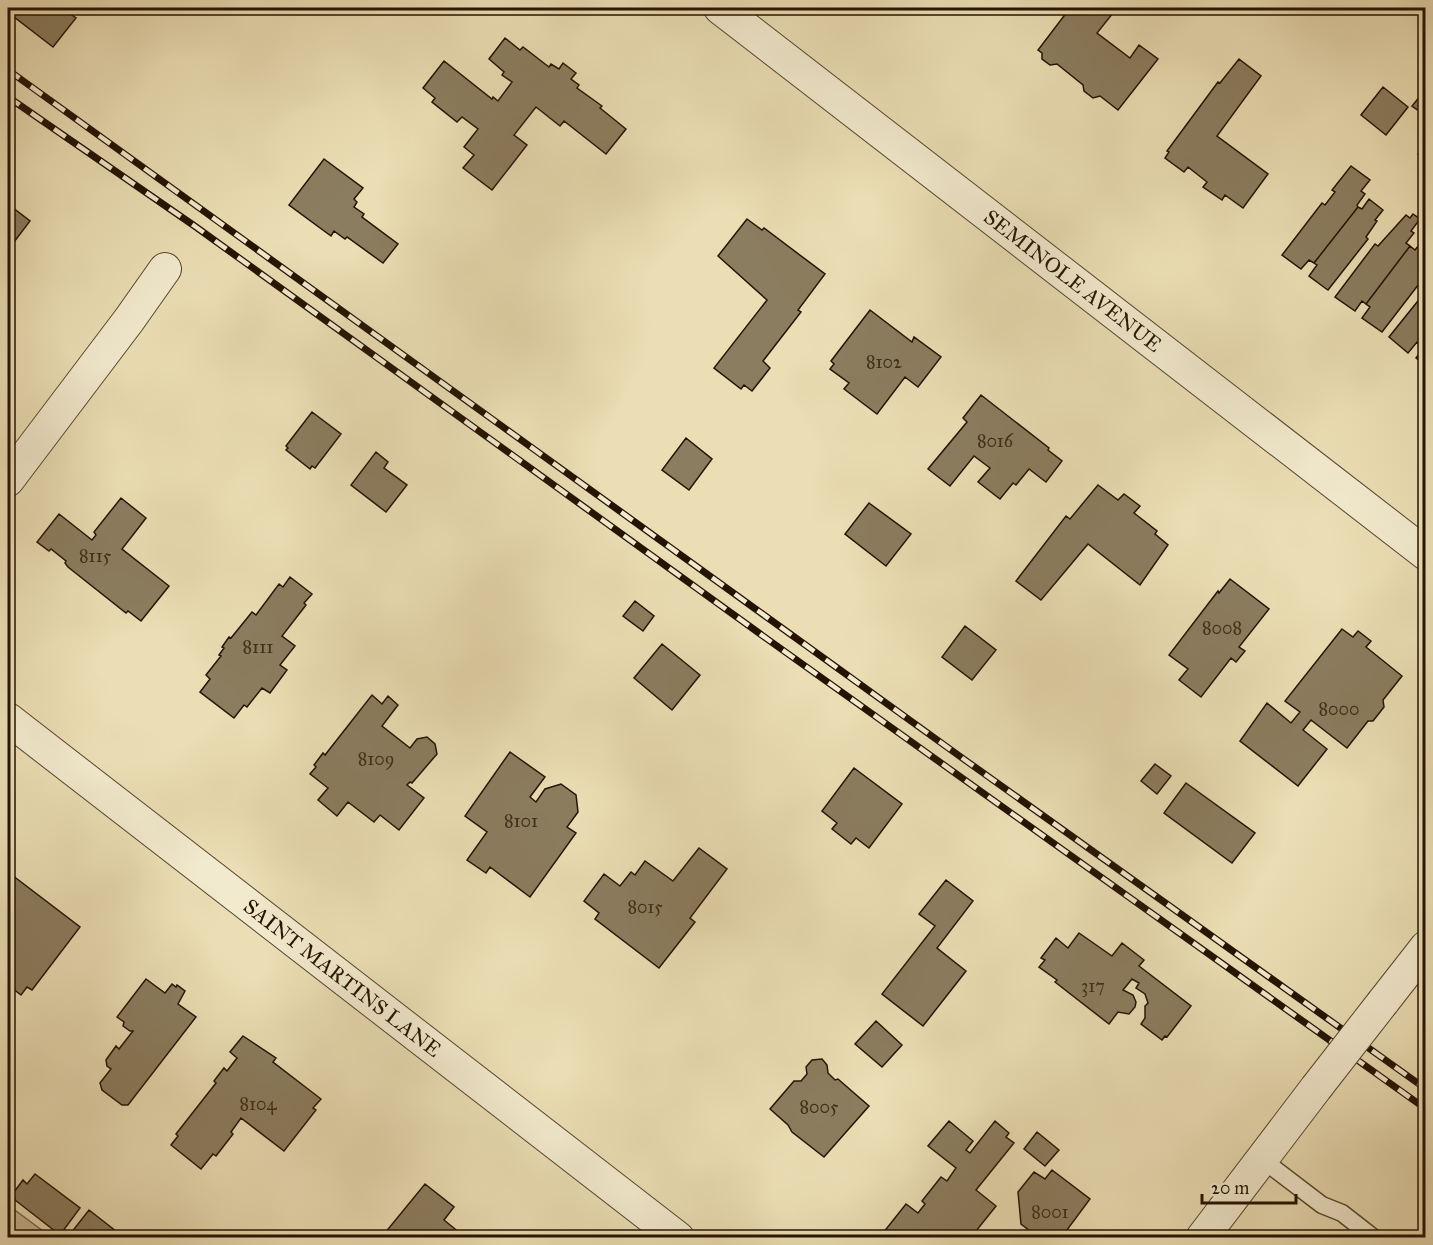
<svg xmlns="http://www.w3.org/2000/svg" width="1433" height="1245" font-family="'IM FELL Great Primer',serif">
  <rect width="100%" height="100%" fill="#ebdeb4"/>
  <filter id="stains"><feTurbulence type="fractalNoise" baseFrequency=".00333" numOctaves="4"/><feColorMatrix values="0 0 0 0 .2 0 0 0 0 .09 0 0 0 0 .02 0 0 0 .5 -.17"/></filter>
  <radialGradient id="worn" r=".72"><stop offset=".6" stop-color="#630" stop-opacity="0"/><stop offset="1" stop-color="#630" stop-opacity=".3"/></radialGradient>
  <path fill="#c9bb96" stroke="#76674c" stroke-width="1.5" d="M8 1205 51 1237H8Z"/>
  <path fill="#8b7d5f" stroke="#241302" stroke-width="1.5" d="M13 8H62L76 18 53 47 9 13Z
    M1070 8H1117L1097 33 1130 58 1139 45 1158 59 1118 110 1100 96 1093 98 1084 91 1083 85 1057 64 1050 65 1042 59V53L1038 50Z
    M505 38 520 50 523 47 549 67 551 64 559 69 563 63 576 73 571 79 579 85 577 88 602 106 600 108 626 129 606 154 564 121 560 126 536 107 514 135 527 145 492 190 463 168 474 155 464 147 478 129 462 117 457 122 432 102 435 98 423 88 444 61 492 99 493 97 498 101 512 82 502 75 504 72 489 59Z
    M1239 59 1261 76 1217 136 1268 174 1243 208 1225 195 1222 200 1203 187 1207 182 1188 167 1184 172 1165 158 1169 152 1167 151 1218 82 1220 83Z
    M1383 87 1408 107 1386 135 1361 115Z
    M1421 95 1426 98V116L1412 106Z
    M1426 144V160L1418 154Z
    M324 159 363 188 354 199 357 202 354 207 364 214 362 217 398 244 383 263 347 237 345 239 334 231 331 236 289 205Z
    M1351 166 1370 180 1361 191 1365 194 1357 205 1358 207 1314 263 1309 260 1301 269 1282 255 1322 203 1325 205 1335 192 1332 190Z
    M1369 199 1383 210 1375 220 1377 221 1366 237 1368 239 1328 290 1325 288 1309 276 1317 265 1314 263 1358 207 1362 209Z
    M8 204 30 221 8 250Z
    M1413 214 1420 219 1411 231 1414 233 1406 243 1410 246 1366 304 1362 301 1355 311 1335 297 1375 244 1378 246 1406 215 1410 218Z
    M747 219 762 230 764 228 825 274 798 310 801 312 763 361 770 368 752 391 744 385 741 389 714 368 767 300 718 256Z
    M1423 240 1426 242V270L1420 278 1422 280 1382 332 1362 318 1370 307 1366 304 1410 246 1415 250Z
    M1426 291V339L1420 345 1417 342 1408 353 1389 337Z
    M870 310 912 342 914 337 941 357 918 387 905 377 877 414 844 389 849 383 830 369 834 364 831 361Z
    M1426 339V366L1416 358 1424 348 1420 345Z
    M981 395 1049 448 1048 450 1062 461 1046 482 1029 469 1016 485 1013 483 1000 499 978 482 990 468 974 456 950 486 928 469 967 422 963 418Z
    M312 412 341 434 315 468 312 466 310 469 286 450 288 448 286 446Z
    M686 438 712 459 689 490 662 470Z
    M376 452 388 462 384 468 407 485 386 512 351 485Z
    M1098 485 1118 500 1124 494 1140 506 1134 513 1157 531 1155 534 1168 545 1140 585 1088 544 1041 600 1016 581 1066 516 1070 519Z
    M121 498 146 518 122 549 169 586 141 621 128 611 126 613 68 567 65 563 66 561 51 549 49 551 37 542 59 514 92 540 96 535 94 532Z
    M869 503 911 534 886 566 845 534Z
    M290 577 312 594 304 603 306 605 282 636 295 646 280 665 287 670 270 693 262 688 247 707 244 705 234 718 200 692 210 679 206 675 221 656 219 655 224 648 222 647 229 637 231 638 252 612 256 615 279 584 283 587Z
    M1230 579 1269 609 1239 647 1245 651 1236 662 1231 658 1201 697 1179 680 1188 669 1169 655 1218 591 1219 593Z
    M635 601 654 616 643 631 623 616Z
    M965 626 996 650 972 680 942 657Z
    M1342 629 1353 637 1358 631 1371 641 1366 647 1402 676 1383 700 1384 707 1373 721H1368L1347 748 1311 720 1303 730 1327 749 1298 786 1240 741 1267 703 1291 723 1300 712 1285 701Z
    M662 644 700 675 672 710 634 678Z
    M372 695 382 704 388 696 398 705 382 726 410 748 417 739 427 737 435 744 437 754 412 783 410 782 407 785 424 798 399 830 380 815 374 822 348 802 337 816 318 800 328 788 310 774 316 767 314 765 323 753 325 755Z
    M510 752 545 777 530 797 536 802 545 789 561 784 576 795 578 812 567 827 576 833 530 897 490 867 486 873 467 860 487 832 465 816Z
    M1155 764 1171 776 1157 794 1141 781Z
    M854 768 902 804 869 848 856 838 851 844 832 829 837 823 822 811Z
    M1186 783 1255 833 1232 863 1164 813Z
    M699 848 727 869 690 918 695 922 659 968 595 919 599 913 584 901 604 874 620 886 631 872 635 875 645 861 673 881Z
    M8 872 80 927 32 990 27 987 21 995 8 985Z
    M946 880 973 901 937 948 966 971 923 1026 882 994 935 926 919 914Z
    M1079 933 1112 956 1122 943 1144 960 1139 966 1191 1006 1167 1037 1165 1036 1162 1040 1141 1024 1145 1018V1006L1148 1003 1145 994 1136 988 1139 983 1132 979 1123 990 1133 995 1136 1002 1135 1007 1129 1014 1118 1012 1109 1024 1055 982 1057 980 1039 967 1045 960 1041 958 1056 938 1068 948Z
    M146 979 165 993 172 984 176 987 177 985 185 991 178 1004 196 1017 128 1105H122L102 1090 100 1083 111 1069 107 1066 106 1060 116 1046 119 1049 133 1031H130L123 1026 124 1022 117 1017Z
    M876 1021 902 1045 882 1067 855 1044Z
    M243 1036 276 1058 273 1062 321 1099 313 1108 316 1110 284 1151 241 1118 231 1132 233 1134 216 1156 213 1154 201 1169 171 1145 178 1136 176 1134 216 1083 214 1081 224 1068 227 1071 237 1058 230 1052Z
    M822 1059 827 1065 828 1073 835 1080 838 1079 869 1106 824 1157 792 1132 788 1125 770 1109 794 1081H801L807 1074 806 1067 812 1060Z
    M949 1121 973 1141 966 1150 970 1153 995 1121 1009 1133 1006 1137 1014 1143 976 1190 996 1206 976 1231V1238H879L906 1204 918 1213 925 1204 922 1201 941 1177 947 1181 956 1168 928 1146Z
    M1037 1132 1059 1150 1045 1166 1024 1149Z
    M1052 1170 1090 1199 1061 1238H1025L1030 1231 1021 1224 1018 1192 1034 1172 1045 1179Z
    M35 1174 80 1208 60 1235 15 1200V1199L11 1196 23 1180 27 1184Z
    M425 1184 454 1207 444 1220 466 1238H386L384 1234Z
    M89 1210 121 1235 120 1238H67Z"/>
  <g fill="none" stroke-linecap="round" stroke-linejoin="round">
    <g stroke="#56462e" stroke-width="19">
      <path id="service" d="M1263 1160 1322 1205 1342 1213 1374 1238"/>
    </g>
    <g stroke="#56462e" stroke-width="34">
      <g id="minor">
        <path id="s1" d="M720 8 1426 554"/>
        <path d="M8 480 129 320 165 269"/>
        <path id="s2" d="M8 719 678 1238"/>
        <path d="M1383 1002 1426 947"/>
        <path d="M1202 1238 1316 1088"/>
      </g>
    </g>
    <use href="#service" stroke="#f2eace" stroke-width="16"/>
    <use href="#minor" stroke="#f2eace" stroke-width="32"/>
    <g stroke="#241302" stroke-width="7">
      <path id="rail" d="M8 70 965 760 1426 1089
        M8 97 196 227 770 641 1426 1109"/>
    </g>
    <use href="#rail" stroke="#f2eace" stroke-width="4.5" stroke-dasharray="14" stroke-linecap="butt"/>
    <g stroke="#56462e" stroke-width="34" stroke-linecap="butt">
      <path id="minor-bridge" d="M1316 1088 1383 1002"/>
    </g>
    <use href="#minor-bridge" stroke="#f2eace" stroke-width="32"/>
  </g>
  <g text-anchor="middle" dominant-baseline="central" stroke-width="4.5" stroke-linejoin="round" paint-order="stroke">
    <g font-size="18" fill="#3e2e19">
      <text x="884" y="362">8102</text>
      <text x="995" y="441">8016</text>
      <text x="95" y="556">8115</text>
      <text x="1222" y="628">8008</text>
      <text x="258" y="647">8111</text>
      <text x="1339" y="709">8000</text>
      <text x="376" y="759">8109</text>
      <text x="521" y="821">8101</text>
      <text x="645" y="907">8015</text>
      <text x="1093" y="986">317</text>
      <text x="258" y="1104">8104</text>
      <text x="819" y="1107">8005</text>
      <text x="1050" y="1212">8001</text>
    </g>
    <g font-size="21" fill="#241302" stroke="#f2eace">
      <text stroke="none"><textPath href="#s1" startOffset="446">SEMINOLE AVENUE</textPath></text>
      <text stroke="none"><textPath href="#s2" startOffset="423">SAINT MARTINS LANE</textPath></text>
    </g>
  </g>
  <rect width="1433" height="1245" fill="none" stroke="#ebdeb4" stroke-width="30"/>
  <rect x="9" y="9" width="1415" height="1227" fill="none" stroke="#241302" stroke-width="3"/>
  <rect x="15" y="15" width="1403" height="1215" fill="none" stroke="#241302" stroke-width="1.5"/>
  <path d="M1202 1194v9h94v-9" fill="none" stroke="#241302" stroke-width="3"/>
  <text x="1211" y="1194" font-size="18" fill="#241302" stroke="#f2eace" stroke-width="4.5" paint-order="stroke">20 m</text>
  <rect width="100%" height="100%" filter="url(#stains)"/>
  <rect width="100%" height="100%" fill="url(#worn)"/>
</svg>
